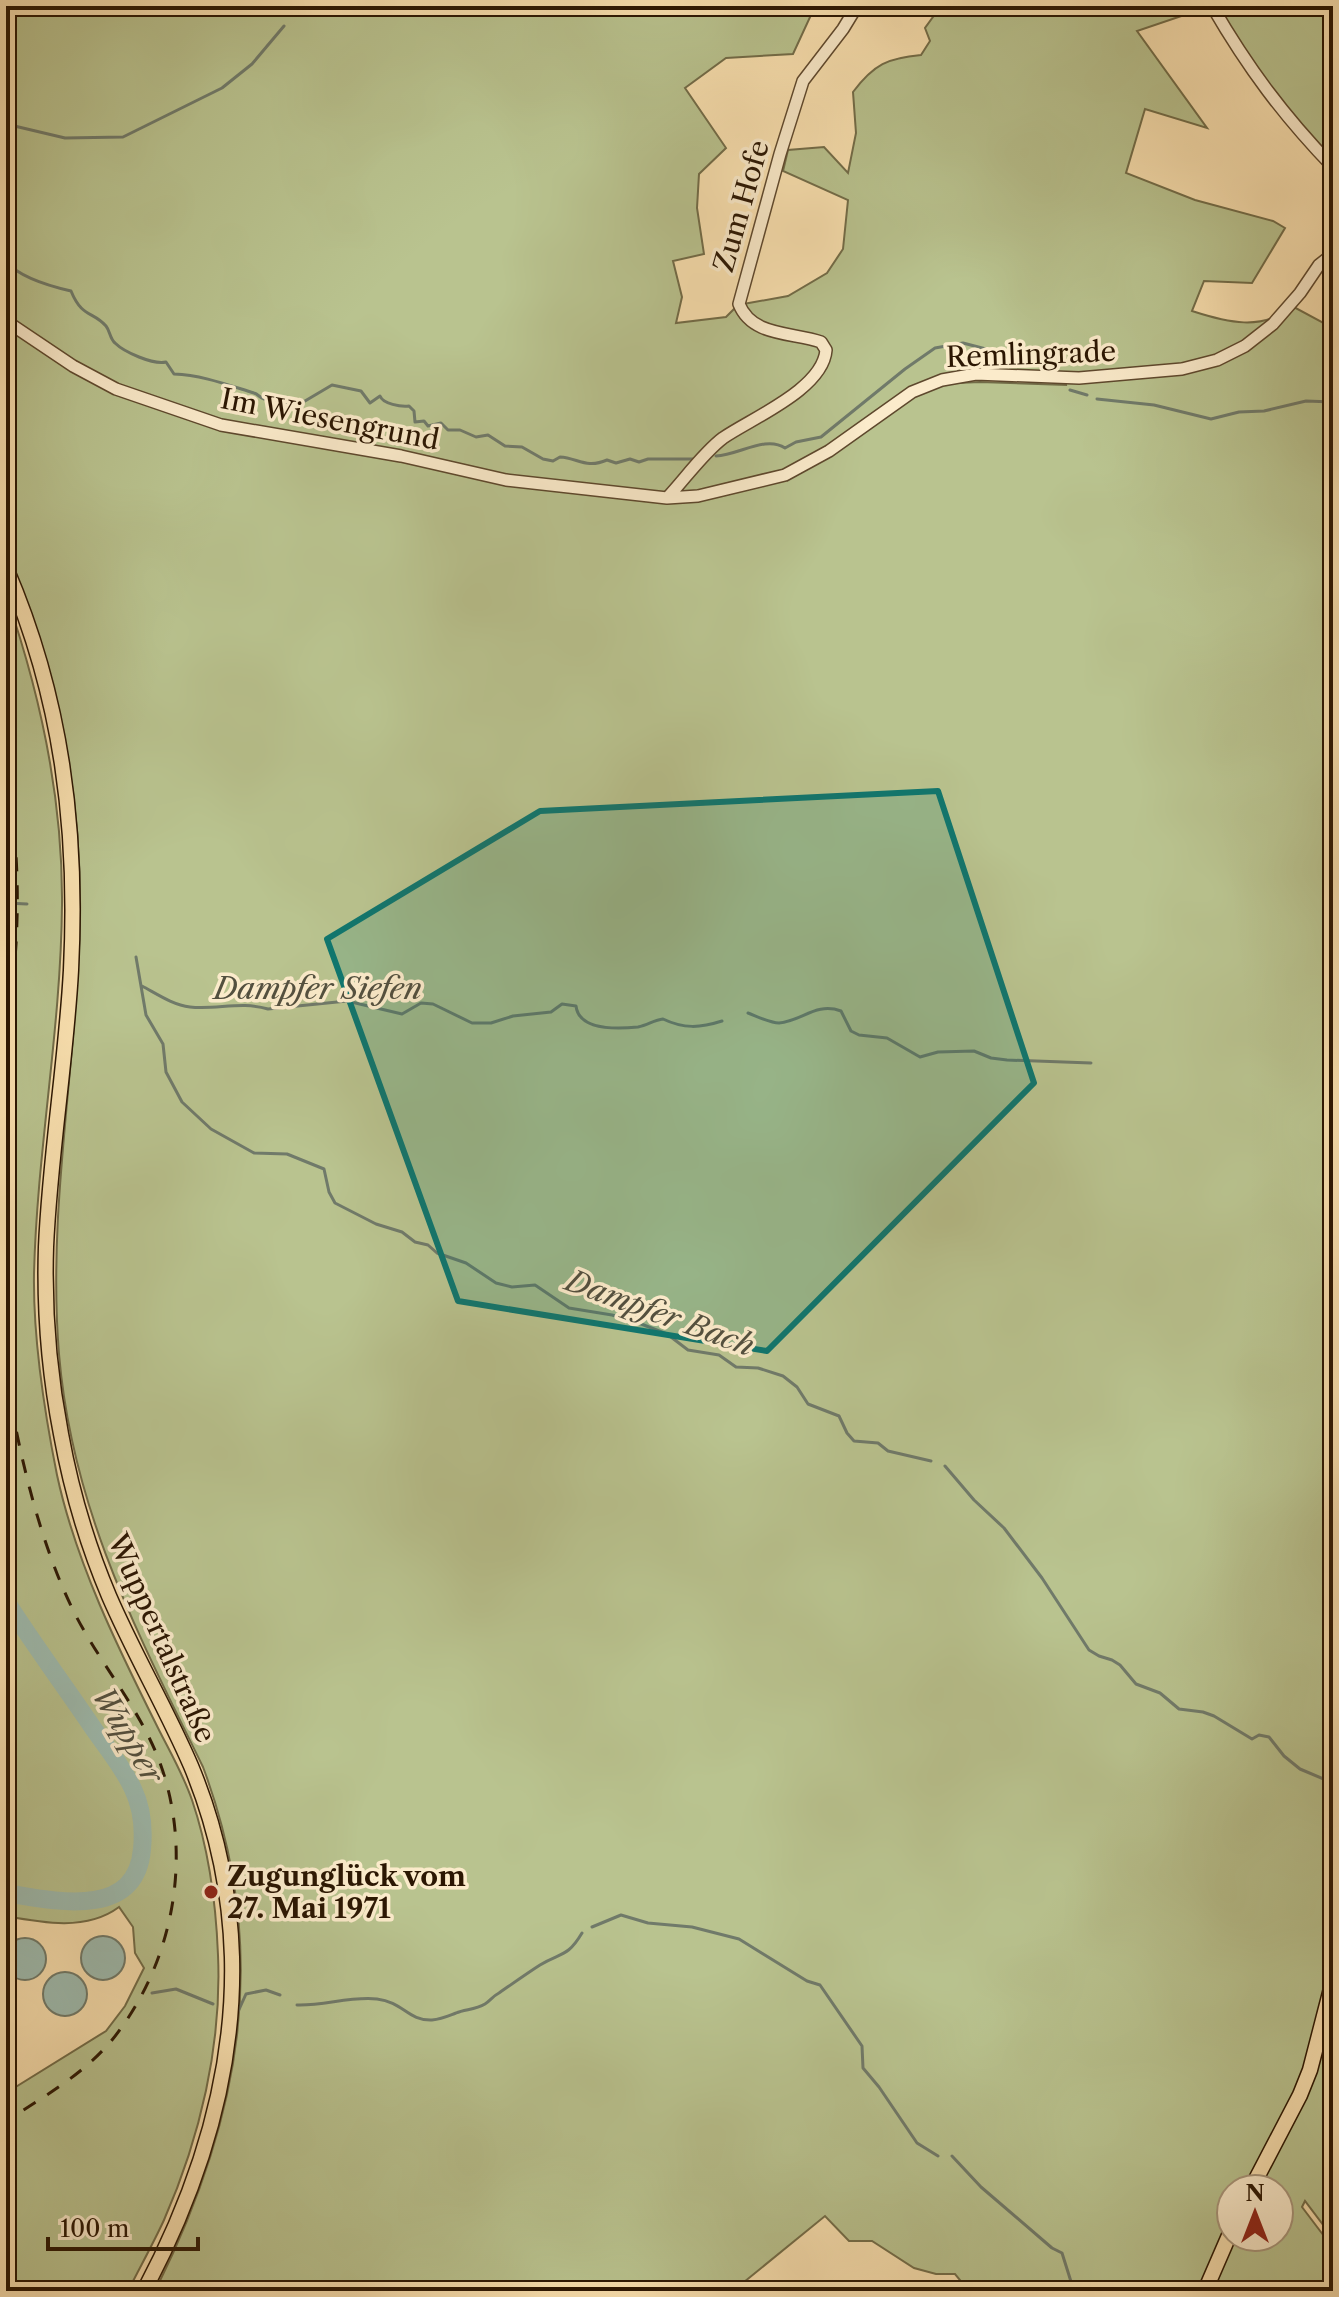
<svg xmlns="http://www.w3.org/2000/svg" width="1339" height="2297" font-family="'Libre Caslon Text',serif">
  <rect width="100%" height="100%" fill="#f9e0af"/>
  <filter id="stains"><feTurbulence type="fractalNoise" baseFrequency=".0025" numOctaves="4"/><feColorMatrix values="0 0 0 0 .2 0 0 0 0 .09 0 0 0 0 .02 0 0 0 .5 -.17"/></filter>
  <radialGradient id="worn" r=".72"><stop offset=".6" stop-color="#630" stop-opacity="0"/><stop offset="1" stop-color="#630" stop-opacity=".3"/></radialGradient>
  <path fill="#b9c38f" stroke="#726c48" stroke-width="2" fill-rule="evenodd" d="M6 6H807L811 15 793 54 726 58 685 88 726 148 699 174 697 208 704 254 673 261 682 297 676 323 726 317 738 305 788 296 827 273 843 249 848 200 783 171 788 150 824 147 848 173 856 133 853 92C874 64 888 58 921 55L930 41 925 28 941 6H1211L1137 31 1207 128 1145 109 1126 173 1195 200 1273 221 1285 228 1252 283 1204 281 1192 311C1226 322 1263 332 1292 306L1333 328V2238L1305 2201 1302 2207 1333 2248V2291H1209L1233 2237H1279V2189H1231V2216L1198 2291H969L955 2274H936L914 2268 872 2241H849L825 2216 733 2291H155C241 2119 272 1952 203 1767 136 1630 72 1509 59 1354 47 1208 77 1065 80 920 82 791 58 670 6 552ZM1004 375 1065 380 1066 385 980 382 934 384 912 394 785 477 928 384Z
    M1217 6H1333V163L1249 62Z
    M6 595C41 696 63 798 62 905 61 1029 37 1151 34 1274 33 1341 44 1410 57 1475 76 1563 118 1648 158 1728 170 1752 183 1774 192 1800 209 1850 216 1903 218 1955 222 2045 200 2138 164 2220 153 2244 140 2267 128 2291H6V2093L106 2031 125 2006 144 1968 135 1953 133 1927 119 1907C87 1931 43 1923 6 1916Z"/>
  <path fill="#9ebcb0" stroke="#707a6a" stroke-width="2" d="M81 1958a22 22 0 1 1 44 0a22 22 0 1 1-44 0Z
    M4 1959a21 21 0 1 1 42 0a21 21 0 1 1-42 0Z
    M43 1994a22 22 0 1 1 44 0a22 22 0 1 1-44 0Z"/>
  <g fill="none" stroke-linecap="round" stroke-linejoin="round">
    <path stroke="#707a6a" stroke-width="3" d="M6 124 65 138 123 137 222 88 252 64 284 26
      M6 262C21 278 49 286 71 291 82 318 93 311 106 326 110 331 110 339 115 343 124 352 153 365 166 362L174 374C202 375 228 385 254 393 258 394 260 398 264 399 272 401 275 400 282 405L305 401 332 385 361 391 370 403 380 396C383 404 401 407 409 406L414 411 415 422 424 421 428 426 441 423 448 430H460L476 437 488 435 505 446 522 447 543 459 553 461 560 457C578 458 586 469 607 460L616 463 630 459 639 462 648 459H694
      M1070 390 1087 395
      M1097 399 1154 405 1211 419 1239 412 1264 411 1306 401 1333 402
      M716 456C739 455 766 435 785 448L796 442 821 437 905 369 935 348 963 343 1055 367
      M6 903 27 904
      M136 957 146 1015 163 1044 166 1072 182 1102 211 1129 254 1153 287 1154 324 1169 329 1192 335 1203 376 1224 402 1232 415 1242 428 1245 437 1253 466 1263 496 1283 512 1287 535 1285 569 1308 612 1315 636 1322 667 1334 688 1350 719 1355 736 1367 758 1368 783 1376 797 1387 808 1404 839 1416 847 1433 854 1441 878 1443 888 1451 931 1461
      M142 986C157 994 173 1005 190 1007 216 1010 242 1001 268 1009L347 1001 402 1014 421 1003 433 1004 472 1023H491L513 1016 551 1012 562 1004 576 1006C579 1031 618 1029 638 1027 648 1025 654 1020 663 1019 684 1029 700 1028 722 1021
      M748 1013C756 1016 770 1023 779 1023 802 1021 816 1002 841 1011L851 1031 859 1035 887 1038 920 1057 938 1052 974 1051 991 1058 1007 1060 1091 1063
      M945 1466 974 1500 1004 1528 1042 1578 1089 1650 1099 1656 1112 1660 1120 1665 1136 1684 1160 1693 1179 1709 1203 1712 1214 1716 1252 1739 1259 1735 1269 1737 1284 1756 1300 1769 1333 1783
      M121 1891 125 1896
      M592 1927 621 1915 648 1923 692 1927 739 1939 807 1981 820 1985 862 2046 863 2068 879 2087 917 2143 938 2156
      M152 1993 176 1989 213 2004
      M297 2005C324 2006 350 1996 377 1999 403 2002 408 2021 432 2020 442 2019 448 2016 456 2013 465 2009 475 2010 485 2004 490 2001 493 1996 499 1993 512 1984 526 1974 540 1965 561 1952 567 1958 582 1933
      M237 2014 246 1994 266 1990 280 1995
      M952 2156 981 2187 1052 2248 1062 2253 1073 2288 1077 2291"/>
    <path stroke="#9ebcb0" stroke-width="18" d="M6 1601C34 1645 64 1685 93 1728 107 1748 123 1767 133 1789 142 1808 144 1829 142 1849 136 1920 54 1901 6 1893"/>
    <g stroke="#5e482d" stroke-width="14">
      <path id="minor" d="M1212 6C1248 68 1283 115 1333 167
        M6 321 73 366 116 389 221 425 401 456 506 480 667 498 698 496 785 475 829 451 912 392 942 380 976 374 1079 378 1182 369 1217 360 1245 346 1273 324 1300 293 1319 265 1333 254
        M667 498C684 480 704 452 723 438 752 418 823 389 826 350L821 342C793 332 752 337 739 304L780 154 803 81 843 29 857 6"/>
    </g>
    <g stroke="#2b1602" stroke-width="17">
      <path id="major" d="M6 568C62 698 78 829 71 970 66 1063 50 1154 46 1247 44 1309 49 1372 61 1434 71 1489 87 1544 109 1596 134 1654 166 1708 191 1766 216 1826 230 1892 232 1957 235 2074 198 2189 144 2291
        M1251 2189 1300 2095 1310 2070 1333 1981
        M1205 2291 1231 2231"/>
    </g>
    <use href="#minor" stroke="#fbebcb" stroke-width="11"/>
    <use href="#major" stroke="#f9e0af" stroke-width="14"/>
    <path stroke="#2b1602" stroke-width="3" stroke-dasharray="14 14" stroke-linecap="butt" d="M6 774C23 867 19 948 6 1041
      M6 1377C20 1456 39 1542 75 1614 100 1663 136 1704 157 1755 195 1850 175 1962 112 2040 84 2074 42 2098 6 2121"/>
  </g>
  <path fill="#0f766e" fill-opacity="0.2" stroke="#0f766e" stroke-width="6" stroke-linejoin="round" d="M938 791 1034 1083 767 1351 458 1301 327 939 540 811Z"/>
  <circle fill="#8f2418" stroke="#fbebcb" stroke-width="3" cx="211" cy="1892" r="8"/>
  <g text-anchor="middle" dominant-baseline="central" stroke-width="7" stroke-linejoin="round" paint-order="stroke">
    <g font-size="28" fill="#2b1602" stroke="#fbebcb">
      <text transform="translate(741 206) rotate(-74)">Zum Hofe</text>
      <text transform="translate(1031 354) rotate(-2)">Remlingrade</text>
      <text transform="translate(330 419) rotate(11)">Im Wiesengrund</text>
      <text transform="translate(162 1638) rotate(66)">Wuppertalstraße</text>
    </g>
    <g font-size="28" font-weight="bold" fill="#2b1602" stroke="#fbebcb" text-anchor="start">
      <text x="227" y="1876">Zugunglück vom<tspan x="227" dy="32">27. Mai 1971</tspan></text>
    </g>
    <g font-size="30" font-style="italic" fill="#53503f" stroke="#fbebcb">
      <text x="318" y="988">Dampfer Siefen</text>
      <text transform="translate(660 1313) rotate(20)">Dampfer Bach</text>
      <text transform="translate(128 1735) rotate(59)">Wupper</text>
    </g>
  </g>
  <rect width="1339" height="2297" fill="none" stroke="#f9e0af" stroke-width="32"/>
  <rect x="8" y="8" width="1323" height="2281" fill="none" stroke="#2b1602" stroke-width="4"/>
  <rect x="16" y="16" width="1307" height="2265" fill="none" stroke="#2b1602" stroke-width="2"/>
  <g transform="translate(1255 2213)"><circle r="38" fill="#fbebcb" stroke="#a8967b" stroke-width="2"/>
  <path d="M0-6L14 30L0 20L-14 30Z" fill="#8f2418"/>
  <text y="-12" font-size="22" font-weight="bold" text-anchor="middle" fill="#2b1602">N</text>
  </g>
  <path d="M48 2237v12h150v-12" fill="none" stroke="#2b1602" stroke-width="4"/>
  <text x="60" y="2237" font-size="24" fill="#2b1602" stroke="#fbebcb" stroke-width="6" paint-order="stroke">100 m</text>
  <rect width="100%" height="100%" filter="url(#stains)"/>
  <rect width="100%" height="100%" fill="url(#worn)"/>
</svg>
